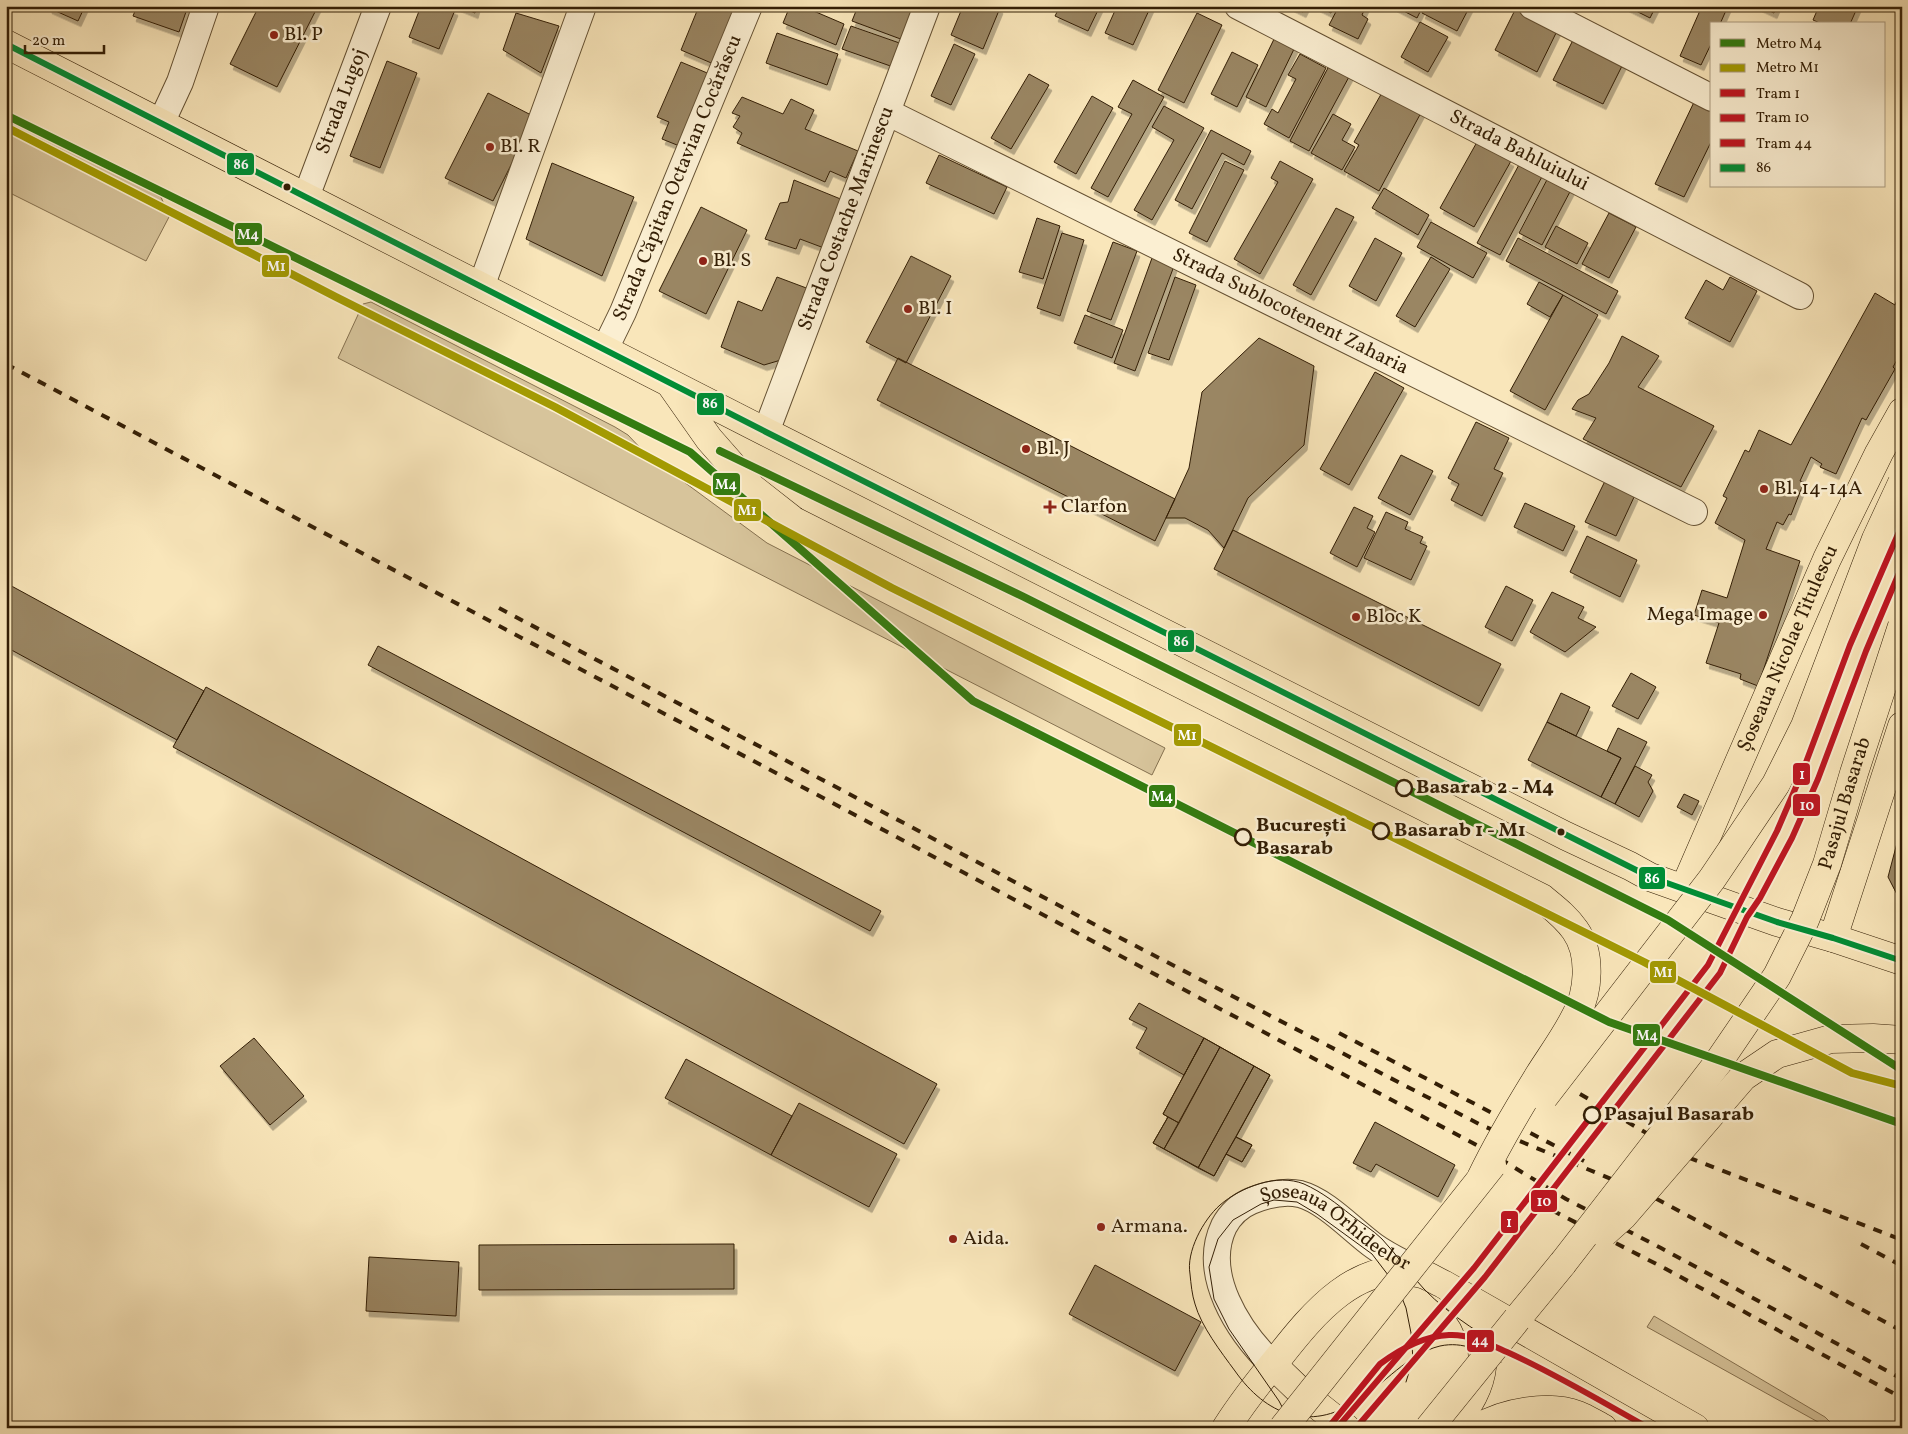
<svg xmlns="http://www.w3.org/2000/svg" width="1908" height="1434" font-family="Vollkorn,serif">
  <defs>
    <filter id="shadow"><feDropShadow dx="3" dy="5.5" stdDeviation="0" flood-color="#0004"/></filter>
  </defs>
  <rect width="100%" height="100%" fill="#f9e6ba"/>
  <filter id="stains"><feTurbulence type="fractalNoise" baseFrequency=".004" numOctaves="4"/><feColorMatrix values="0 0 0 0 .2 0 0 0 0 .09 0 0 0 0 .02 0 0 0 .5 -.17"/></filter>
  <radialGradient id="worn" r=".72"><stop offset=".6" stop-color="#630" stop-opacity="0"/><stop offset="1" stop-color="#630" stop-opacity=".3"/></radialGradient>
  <path fill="#d7c49b" stroke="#857150" d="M6 117 161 197 169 217 146 261 6 191Z
    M371 302 615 427 628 435 646 454 767 543 1165 748 1152 775 338 358 363 304Z
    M1654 1316 1825 1417 1830 1422 1827 1427 1647 1327Z"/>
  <path fill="#9a8663" stroke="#331e05" filter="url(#shadow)" d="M49 6H85L78 21 49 8Z
    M137 6H188L179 32 133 16Z
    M259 6H318L277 87 230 64Z
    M421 6H446L455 10 439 49 409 37Z
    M458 6H477L475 13Z
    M699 6H729L739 11 716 65 681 50Z
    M790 6H802L844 24 836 45 783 23Z
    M858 6H919L906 41 852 21Z
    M963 6H996L1000 8 983 49 951 35Z
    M1060 6H1100L1088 31 1055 16Z
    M1117 6H1151L1133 45 1105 33Z
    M1291 6H1306L1303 12Z
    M1317 6H1334L1331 13Z
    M1339 6H1366L1362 15 1368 19 1358 39 1329 25Z
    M1394 6H1423L1417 18Z
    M1426 6H1470L1457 31 1422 13Z
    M1626 6H1656L1650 18Z
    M1702 6H1728L1720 24H1712V42L1701 65 1680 56Z
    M1759 6H1777L1774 13Z
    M1819 6H1858L1850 24H1822L1813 20Z
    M1516 8 1558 29 1537 72 1495 50Z
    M516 13 559 26 541 73 503 50Z
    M1197 13 1222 25 1184 103 1158 90Z
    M1420 22 1448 37 1428 72 1401 57Z
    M851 26 908 46 899 69 842 49Z
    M777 33 838 54 827 85 766 63Z
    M1275 37 1295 47 1266 107 1246 97Z
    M1574 38 1624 62 1603 104 1553 80Z
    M954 44 975 54 951 105 931 96Z
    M1232 52 1258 65 1237 107 1211 94Z
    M1300 54 1326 68 1289 138 1264 124 1272 109 1278 113 1296 79 1288 75Z
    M387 61 417 73 380 168 350 156Z
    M681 62 712 75 682 147 662 139 669 122 657 117Z
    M1330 64 1350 75 1309 151 1290 141Z
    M1029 74 1049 85 1011 149 991 138Z
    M1133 80 1164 97 1108 197 1091 188 1132 114 1118 107Z
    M1384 89 1423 109 1379 191 1344 171 1359 145 1354 142Z
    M488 93 535 117 493 201 445 178Z
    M1092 96 1113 108 1076 174 1054 162Z
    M742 97 783 114 791 99 814 110 805 129 858 151 846 178 830 171 825 182 737 143 742 133 733 127 740 116 732 113Z
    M1695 100 1712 108V140L1684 197 1655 184Z
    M1164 106 1204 128 1152 220 1134 210 1174 140 1152 127Z
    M1333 114 1351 124 1342 140 1355 147 1342 170 1311 153Z
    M1211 130 1251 151 1244 165 1222 153 1192 209 1175 200Z
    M1477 142 1511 161 1474 227 1440 208Z
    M939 155 1007 187 994 214 926 183Z
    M1225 161 1244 170 1207 242 1189 233Z
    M1280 161 1313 179 1260 274 1234 259 1278 182 1271 178Z
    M1521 161 1544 173 1500 255 1477 243Z
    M552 163 634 197 602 276 526 239Z
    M1550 174 1573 186 1542 245 1519 233Z
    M794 180 843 200 824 248 800 239 796 249 765 239 780 203 788 202Z
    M1384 188 1429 215 1418 235 1372 208Z
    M701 207 747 230 706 314 659 291Z
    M1336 208 1354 217 1311 295 1293 285Z
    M1609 213 1636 227 1609 278 1582 264Z
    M1037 218 1060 226 1043 279 1019 272Z
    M1431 222 1487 253 1473 278 1417 247Z
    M1556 226 1588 243 1577 264 1545 247Z
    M1062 233 1084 240 1060 316 1037 308Z
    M1375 238 1402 253 1376 301 1349 286Z
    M1518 238 1618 291 1606 314 1506 261Z
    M1113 242 1137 251 1111 320 1087 311Z
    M911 256 951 276 906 363 866 342Z
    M1431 257 1450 269 1415 327 1396 316Z
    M1152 258 1174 266 1135 371 1114 363Z
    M777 277 809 289 781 360 764 365 721 347 738 301 762 311Z
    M1175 277 1196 285 1169 360 1148 353Z
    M1730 277 1757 291 1730 342 1685 318 1706 280 1723 290Z
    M1539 282 1563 295 1550 317 1527 304Z
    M1875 293 1895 305 1897 300 1902 303V351L1893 367 1895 369 1866 420 1862 418 1836 474 1820 467 1822 464 1811 457 1800 481 1804 482 1791 515 1789 514 1783 525 1777 522 1766 549 1800 561 1758 686 1740 679 1741 674 1706 663 1719 623 1694 615 1702 590 1727 598 1745 540 1715 523 1727 498 1723 496 1745 450 1749 452 1759 430 1791 445Z
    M1563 295 1598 315 1545 410 1510 391Z
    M1085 315 1123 330 1112 358 1074 343Z
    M1622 336 1659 356 1638 387 1714 426 1681 487 1583 439 1596 418 1572 409 1578 400 1589 394 1609 363Z
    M1259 338 1314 366 1304 445 1248 498 1224 548 1208 530 1185 518H1166L1189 468 1202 392Z
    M898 358 1175 499 1155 541 877 400Z
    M1375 372 1404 388 1349 485 1320 469Z
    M1476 422 1509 438 1494 469 1503 473 1482 516 1451 500 1459 484 1448 478Z
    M1401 455 1433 471 1410 515 1378 498Z
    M1605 481 1635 495 1616 536 1585 522Z
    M1525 503 1575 526 1563 551 1514 527Z
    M1354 507 1373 516 1367 528 1375 532 1357 567 1330 553Z
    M1386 512 1408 522 1405 529 1423 537 1420 543 1427 546 1411 580 1364 558Z
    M1233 530 1501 664 1479 706 1214 569Z
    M1587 536 1637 560 1620 597 1570 572Z
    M6 583 204 691 177 740 6 647Z
    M1506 586 1533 600 1512 641 1485 627Z
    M1552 592 1584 607 1578 618 1596 627 1565 652 1530 632Z
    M378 646 881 911 870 931 368 665Z
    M1631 673 1656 687 1638 719 1612 706Z
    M206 687 937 1084 904 1144 173 747Z
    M1561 693 1590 707 1576 736 1547 722Z
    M1547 722 1621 758 1601 797 1528 760Z
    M1618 728 1647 742 1615 804 1601 797 1621 758 1607 751Z
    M1635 766 1652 775 1648 782 1653 791 1639 817 1615 804Z
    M1684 794 1699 801 1692 815 1677 807Z
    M1902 824V904L1888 877Z
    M1139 1003 1204 1038 1184 1075 1136 1048 1147 1028 1129 1019Z
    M254 1038 304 1096 270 1125 220 1066Z
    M1204 1038 1220 1047 1179 1123 1163 1114Z
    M1204 1038 1270 1075 1236 1137 1252 1145 1242 1162 1226 1154 1214 1176 1153 1143 1168 1117 1163 1114Z
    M1220 1047 1254 1066 1198 1168 1164 1149Z
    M686 1059 792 1116 771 1155 665 1098Z
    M1254 1066 1270 1075 1214 1176 1198 1168Z
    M799 1103 897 1154 869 1207 771 1155Z
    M1168 1117 1179 1123 1164 1149 1153 1143Z
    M1375 1122 1455 1165 1438 1197 1376 1164 1371 1172 1353 1163Z
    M1236 1137 1252 1145 1242 1162 1226 1154Z
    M734 1244V1289L479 1290V1245Z
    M369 1257 459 1262 456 1316 366 1311Z
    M1095 1265 1201 1322 1175 1371 1069 1314Z"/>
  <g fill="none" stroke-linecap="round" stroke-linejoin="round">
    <g stroke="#645032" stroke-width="28">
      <g id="minor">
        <path id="s1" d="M1238 6 1800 296"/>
        <path d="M1532 6 1712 98"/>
        <path id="s2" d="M887 112 1694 512"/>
        <path d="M161 123 180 82 206 6"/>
        <path id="s3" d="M306 197 378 6"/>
        <path d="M481 287 583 6"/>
        <path id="s4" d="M605 349 623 312 749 6"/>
        <path id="s5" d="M766 432 927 6"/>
        <path id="s6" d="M1273 1365C1238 1331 1201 1274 1224 1226 1230 1215 1239 1206 1251 1201 1266 1195 1283 1190 1300 1194 1326 1201 1352 1230 1374 1246 1389 1257 1408 1265 1424 1274"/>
      </g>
    </g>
    <g stroke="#331e05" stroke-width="29">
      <g id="major">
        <path d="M6 44 766 432 1566 836 1630 866 1650 877 1777 922 1833 938 1902 961"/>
        <path d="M671 385 709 439 752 488 794 521"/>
        <path id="s7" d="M1684 889 1827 559 1879 453 1902 412"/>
        <path d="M1833 938 1902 726"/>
        <path d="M1517 1319 1563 1263"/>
        <path d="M1273 1365 1301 1392 1346 1428"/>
        <path d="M1226 1428C1242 1403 1260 1380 1279 1357 1312 1315 1359 1256 1422 1274 1429 1276 1436 1281 1443 1284L1695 1428"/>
        <path d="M1452 1428C1472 1402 1488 1376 1481 1342 1479 1331 1475 1319 1468 1310 1464 1305 1459 1300 1454 1296"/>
        <path d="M1478 1428C1504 1412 1549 1404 1578 1415 1586 1418 1595 1424 1603 1428"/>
      </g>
    </g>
    <use href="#minor" stroke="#fbefd2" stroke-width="26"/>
    <use href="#major" stroke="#f9e6ba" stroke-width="28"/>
    <path stroke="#331e05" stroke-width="1" d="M1501 1362C1482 1351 1463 1341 1440 1346 1407 1354 1385 1384 1357 1401 1309 1432 1266 1415 1235 1371 1221 1352 1201 1326 1195 1304 1192 1295 1191 1284 1190 1274 1186 1252 1203 1220 1220 1205 1241 1187 1277 1173 1304 1184 1322 1192 1337 1204 1351 1215 1361 1223 1373 1230 1382 1239 1397 1255 1409 1273 1424 1289 1451 1317 1486 1337 1519 1357
      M1293 1428 1279 1401 1229 1329 1214 1299 1209 1267 1218 1239 1233 1220 1261 1204 1274 1200 1297 1202 1317 1214 1372 1254 1398 1288 1406 1308 1411 1333 1413 1359 1406 1382"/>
    <path stroke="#331e05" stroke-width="4" stroke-dasharray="9 9" stroke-linecap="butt" d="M6 364 1484 1149 1566 1199 1661 1248 1902 1379
      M499 608 1107 931 1481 1125 1645 1193
      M1339 1033 1584 1161
      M1580 1094 1687 1157 1902 1240
      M1640 1190 1902 1331
      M1536 1202 1666 1269 1902 1398
      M1861 1244 1902 1266"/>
    <g stroke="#331e05" stroke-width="29" stroke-linecap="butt">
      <g id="major-bridge">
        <path d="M794 521 1542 898C1554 908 1566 917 1575 930 1592 954 1589 993 1575 1017 1565 1037 1551 1056 1539 1075 1518 1109 1498 1142 1481 1178"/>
        <path d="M1544 1097 1712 879 1776 784 1805 726 1876 539 1902 483"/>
        <path d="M1604 1233 1623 1216 1743 1077 1777 1054 1831 1039 1873 1038 1902 1040"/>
        <path id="s8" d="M1563 1263 1717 1064 1777 976 1805 920 1827 864 1854 773 1902 626"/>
        <path d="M1283 1428 1492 1165"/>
        <path d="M1429 1428 1517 1319"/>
      </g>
    </g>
    <use href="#major-bridge" stroke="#f9e6ba" stroke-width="28"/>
    <g stroke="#fbefd2" stroke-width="10">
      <path id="bus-1" d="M6 44 766 432 1650 877 1777 922 1833 938 1902 961"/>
    </g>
    <use href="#bus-1" stroke="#008d36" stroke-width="6"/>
    <g stroke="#fbefd2" stroke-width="10">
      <path id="tram-1" d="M1337 1428 1474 1268 1708 965 1777 831 1802 773 1850 645 1902 525"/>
    </g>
    <g stroke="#fbefd2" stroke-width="10">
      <path id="tram-2" d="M1356 1428 1485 1277 1720 973 1747 917 1760 898 1792 838 1818 779 1866 651 1902 566"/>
    </g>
    <g stroke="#fbefd2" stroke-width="10">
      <path id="tram-3" d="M1328 1428 1380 1364C1400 1349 1424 1336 1449 1335 1470 1334 1489 1344 1507 1352 1556 1374 1602 1402 1649 1428"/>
    </g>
    <use href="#tram-1" stroke="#be1622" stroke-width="6"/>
    <use href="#tram-2" stroke="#be1622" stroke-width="6"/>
    <use href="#tram-3" stroke="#be1622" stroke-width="6"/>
    <g stroke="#fbefd2" stroke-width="11">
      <path id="metro-1" d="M6 115 690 452 973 701 1609 1022 1902 1124
        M720 451 1024 597 1668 920 1902 1070"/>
    </g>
    <g stroke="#fbefd2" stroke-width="11">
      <path id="metro-2" d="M6 127 336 297 555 407 892 588 1644 962 1852 1073 1902 1086"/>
    </g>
    <use href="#metro-1" stroke="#347c11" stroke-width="8"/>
    <use href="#metro-2" stroke="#a39a02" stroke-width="8"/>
  </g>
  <g fill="#8f2418" stroke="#fbefd2" stroke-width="2">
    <circle cx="274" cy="35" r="5"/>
    <circle cx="490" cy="147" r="5"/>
    <circle cx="703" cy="261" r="5"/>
    <circle cx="908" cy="309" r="5"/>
    <circle cx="1026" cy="449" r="5"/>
    <circle cx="1764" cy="489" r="5"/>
    <path d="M1047.5 499.5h5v5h5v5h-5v5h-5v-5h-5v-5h5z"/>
    <circle cx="1763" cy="615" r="5"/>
    <circle cx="1356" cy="617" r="5"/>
    <circle cx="1101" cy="1227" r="5"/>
    <circle cx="953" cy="1239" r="5"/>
  </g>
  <g fill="#331e05" stroke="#fbefd2" stroke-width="2">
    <circle cx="287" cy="187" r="4.5"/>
    <circle cx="1561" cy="832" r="4.5"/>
  </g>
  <g fill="#fbefd2" stroke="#331e05" stroke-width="2.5">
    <circle cx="1404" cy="788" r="8"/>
    <circle cx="1381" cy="831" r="8"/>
    <circle cx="1243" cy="837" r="8"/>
    <circle cx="1592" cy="1115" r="8"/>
  </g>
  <g text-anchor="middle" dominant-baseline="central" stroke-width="5" stroke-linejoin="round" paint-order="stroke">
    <g font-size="20" fill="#331e05" stroke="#fbefd2" text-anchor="start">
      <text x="284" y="35">Bl. P</text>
      <text x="500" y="147">Bl. R</text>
      <text x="713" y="261">Bl. S</text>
      <text x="918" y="309">Bl. I</text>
      <text x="1036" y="449">Bl. J</text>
      <text x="1774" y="489">Bl. 14-14A</text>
      <text x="1061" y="507">Clarfon</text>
      <text x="1753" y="615" text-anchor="end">Mega Image</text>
      <text x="1366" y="617">Bloc K</text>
      <text x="1111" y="1227">Armana.</text>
      <text x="963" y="1239">Aida.</text>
    </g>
    <g font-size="20" fill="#331e05" stroke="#fbefd2">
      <text stroke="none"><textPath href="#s3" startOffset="102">Strada Lugoj</textPath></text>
      <text stroke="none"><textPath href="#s1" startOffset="316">Strada Bahluiului</textPath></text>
      <text stroke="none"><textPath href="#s4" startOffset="186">Strada Căpitan Octavian Cocărăscu</textPath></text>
      <text stroke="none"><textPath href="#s5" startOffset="228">Strada Costache Marinescu</textPath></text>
      <text stroke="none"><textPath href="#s2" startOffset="450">Strada Sublocotenent Zaharia</textPath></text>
      <text stroke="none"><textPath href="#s7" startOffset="262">Șoseaua Nicolae Titulescu</textPath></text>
      <text stroke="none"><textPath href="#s8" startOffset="544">Pasajul Basarab</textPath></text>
      <text stroke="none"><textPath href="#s6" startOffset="290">Șoseaua Orhideelor</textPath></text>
    </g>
    <g font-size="20" font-weight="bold" fill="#331e05" stroke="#fbefd2" text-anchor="start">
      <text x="1416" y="788">Basarab 2 - M4</text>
      <text x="1256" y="826">București<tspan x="1256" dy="23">Basarab</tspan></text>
      <text x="1394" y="831">Basarab 1 - M1</text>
      <text x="1604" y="1115">Pasajul Basarab</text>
    </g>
  </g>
  <g stroke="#fbefd2" stroke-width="2">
    <rect x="226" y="152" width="29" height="24" rx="5" fill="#008d36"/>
    <rect x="234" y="222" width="29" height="24" rx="5" fill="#347c11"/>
    <rect x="261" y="254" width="29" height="24" rx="5" fill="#a39a02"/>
    <rect x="696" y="392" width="29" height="24" rx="5" fill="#008d36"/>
    <rect x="712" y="472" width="29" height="24" rx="5" fill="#347c11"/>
    <rect x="733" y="498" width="29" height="24" rx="5" fill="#a39a02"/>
    <rect x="1167" y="629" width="28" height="24" rx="5" fill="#008d36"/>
    <rect x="1173" y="723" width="29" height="24" rx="5" fill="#a39a02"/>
    <rect x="1792" y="762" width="19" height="24" rx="5" fill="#be1622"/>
    <rect x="1148" y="784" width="28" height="24" rx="5" fill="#347c11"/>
    <rect x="1792" y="793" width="29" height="24" rx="5" fill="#be1622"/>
    <rect x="1638" y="866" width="28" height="24" rx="5" fill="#008d36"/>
    <rect x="1649" y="960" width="28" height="24" rx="5" fill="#a39a02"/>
    <rect x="1632" y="1023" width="29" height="24" rx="5" fill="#347c11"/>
    <rect x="1530" y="1189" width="28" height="24" rx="5" fill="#be1622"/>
    <rect x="1500" y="1210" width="19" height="24" rx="5" fill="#be1622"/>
    <rect x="1466" y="1329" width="29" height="24" rx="5" fill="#be1622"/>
  </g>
  <g font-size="14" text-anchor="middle" font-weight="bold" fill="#fff">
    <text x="241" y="169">86</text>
    <text x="248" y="239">M4</text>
    <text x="276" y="271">M1</text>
    <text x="710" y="408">86</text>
    <text x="726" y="489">M4</text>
    <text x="747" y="515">M1</text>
    <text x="1181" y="646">86</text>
    <text x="1187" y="740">M1</text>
    <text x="1802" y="779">1</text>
    <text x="1162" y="801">M4</text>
    <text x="1807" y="810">10</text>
    <text x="1652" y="883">86</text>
    <text x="1663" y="977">M1</text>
    <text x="1647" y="1040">M4</text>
    <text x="1544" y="1206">10</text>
    <text x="1509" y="1227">1</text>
    <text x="1480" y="1345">44</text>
  </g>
  <rect width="1908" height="1434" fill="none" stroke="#f9e6ba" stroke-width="25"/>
  <rect x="8" y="8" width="1893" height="1419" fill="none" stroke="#331e05" stroke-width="2.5"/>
  <rect x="12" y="12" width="1883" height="1409" fill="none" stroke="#331e05"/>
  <rect x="1710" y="22" width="175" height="165" fill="#fbefd2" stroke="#ab9b80"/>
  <rect x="1720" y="39" width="25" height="8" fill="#347c11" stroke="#ab9b80"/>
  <text x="1756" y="48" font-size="15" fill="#331e05">Metro M4</text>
  <rect x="1720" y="64" width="25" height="8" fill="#a39a02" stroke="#ab9b80"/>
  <text x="1756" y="72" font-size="15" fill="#331e05">Metro M1</text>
  <rect x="1720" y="89" width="25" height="8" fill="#be1622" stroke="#ab9b80"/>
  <text x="1756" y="98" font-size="15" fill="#331e05">Tram 1</text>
  <rect x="1720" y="114" width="25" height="8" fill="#be1622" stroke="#ab9b80"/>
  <text x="1756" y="122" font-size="15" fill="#331e05">Tram 10</text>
  <rect x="1720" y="139" width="25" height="8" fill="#be1622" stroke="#ab9b80"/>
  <text x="1756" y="148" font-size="15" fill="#331e05">Tram 44</text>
  <rect x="1720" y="164" width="25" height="8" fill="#008d36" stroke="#ab9b80"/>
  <text x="1756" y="172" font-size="15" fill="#331e05">86</text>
  <path d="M25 45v8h79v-8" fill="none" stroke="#331e05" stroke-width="2.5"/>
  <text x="32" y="45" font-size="15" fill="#331e05" stroke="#fbefd2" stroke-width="4" paint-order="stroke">20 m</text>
  <rect width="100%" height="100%" filter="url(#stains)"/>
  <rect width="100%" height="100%" fill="url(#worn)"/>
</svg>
